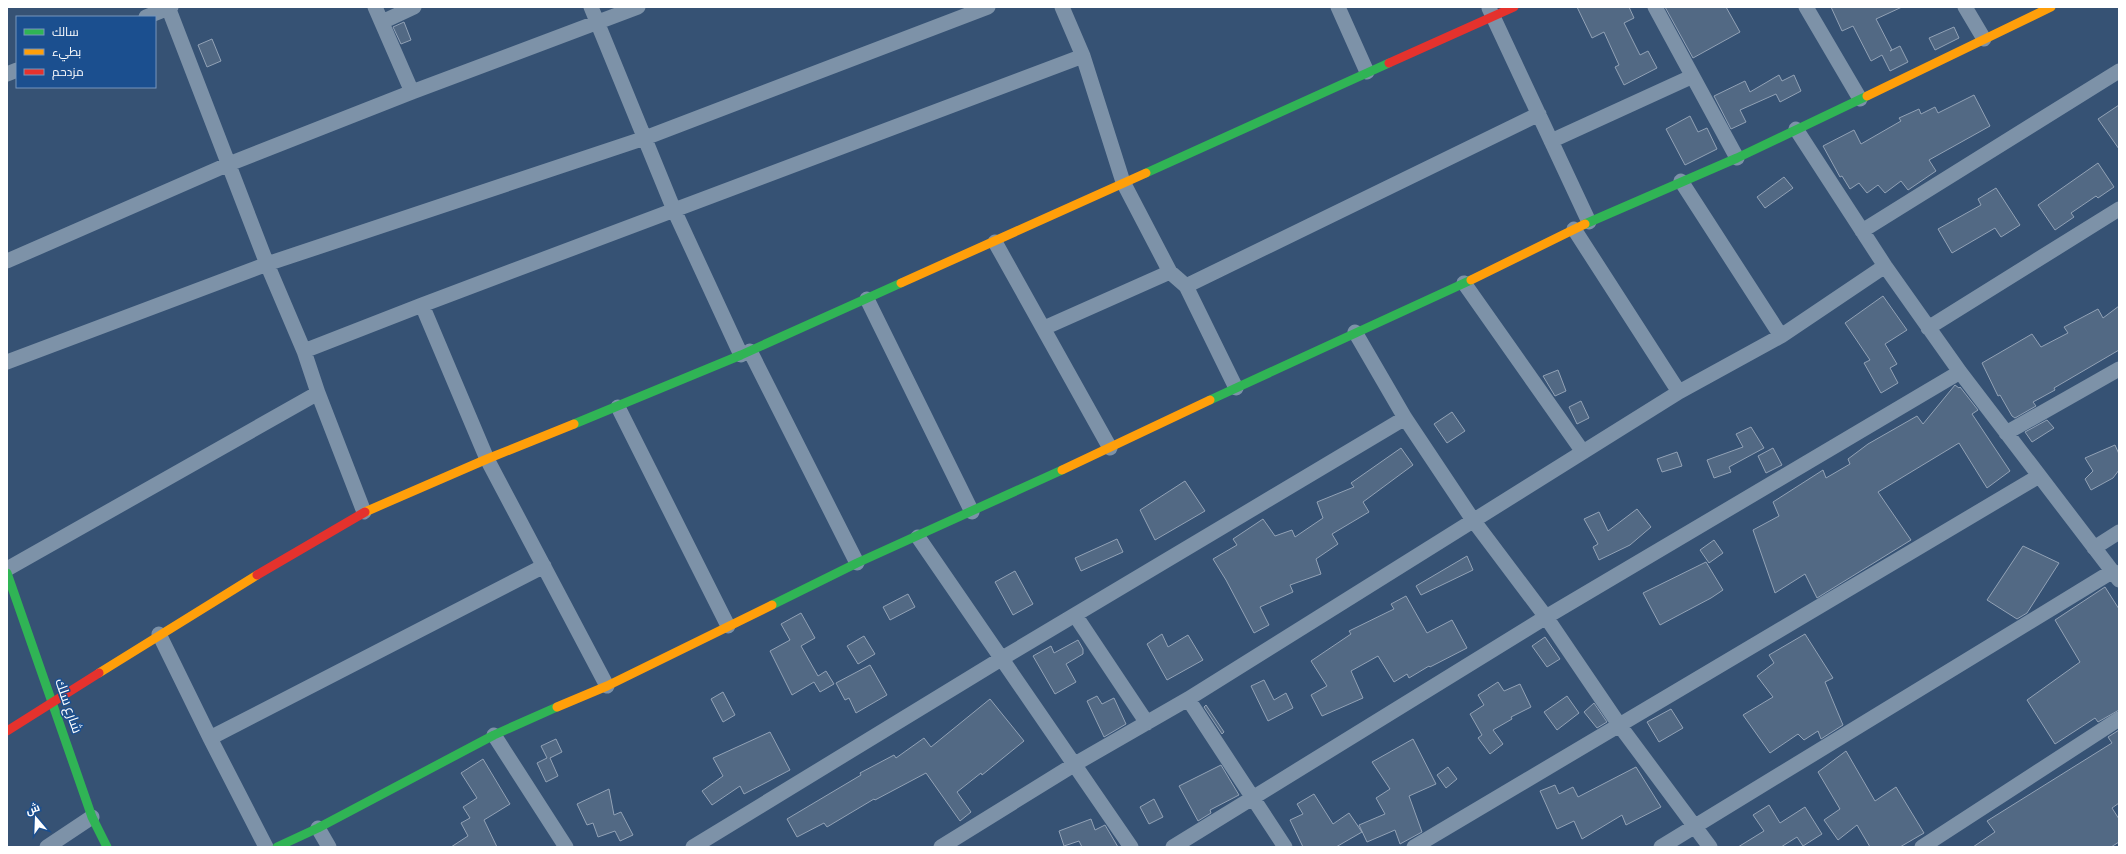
<svg xmlns="http://www.w3.org/2000/svg" width="2126" height="854" font-family="'Alegreya Sans',Cairo,sans-serif">
  <rect width="100%" height="100%" fill="#365274"/>
  <path fill="#526984" stroke="#92a2b6" d="M1577 7H1629L1634 18 1624 23 1640 55 1648 51 1657 68 1624 85 1615 67 1619 65 1604 32 1592 38Z
    M1665 7H1726L1740 32 1693 58Z
    M1831 7H1902L1876 19 1892 50 1890 51 1900 46 1908 62 1890 71 1882 55 1871 61 1853 26 1842 31Z
    M404 22 411 40 401 44 393 27Z
    M1954 27 1959 38 1935 50 1929 38Z
    M212 39 221 61 207 67 198 45Z
    M1779 75 1782 81 1794 75 1801 91 1780 102 1776 94 1740 110 1746 122 1731 129 1714 96 1745 81 1750 92Z
    M1974 95 1990 126 1929 160 1936 171 1908 190 1901 181 1885 193 1878 185 1867 193 1859 183 1850 189 1842 176 1840 177 1823 146 1854 130 1861 144 1901 121 1899 118 1919 109 1921 114 1935 107 1938 113Z
    M2119 105V149L2098 119Z
    M1690 116 1698 132 1707 128 1717 149 1685 165 1666 129Z
    M2098 163 2114 187 2098 198 2096 196 2071 213 2074 217 2055 230 2038 205Z
    M1784 177 1793 188 1765 208 1757 197Z
    M1996 188 2020 225 2001 237 1995 228 1952 253 1938 229 1981 205 1978 199Z
    M1883 296 1907 330 1885 344 1897 364 1890 368 1898 383 1881 393 1864 363 1870 360 1845 323Z
    M2119 306V350L2054 388 2055 390 2033 402 2036 406 2015 418 2012 416 2000 395 1998 396 1982 363 2032 334 2041 347 2068 333 2064 327 2098 309 2103 318Z
    M1558 370 1566 391 1555 396 1543 376Z
    M1955 385 1959 388 1960 387 1978 410 1972 414 2010 471 1987 488 1959 443 1878 492 1911 540 1817 598 1805 574 1775 593 1753 530 1779 516 1773 502 1823 470 1826 478 1850 464 1848 459 1868 444 1917 416 1923 424Z
    M1581 401 1589 418 1577 424 1569 407Z
    M1452 412 1465 431 1447 443 1434 424Z
    M2047 420 2054 428 2032 442 2025 432Z
    M1751 427 1764 448 1729 467 1731 472 1714 478 1707 460 1743 447 1736 434Z
    M2115 445 2119 454V470L2113 478 2091 490 2085 479 2093 471 2085 458Z
    M1401 448 1413 465 1363 502 1369 512 1332 534 1338 544 1316 559 1321 574 1290 585 1293 592 1260 607 1269 625 1254 633 1226 580 1213 559 1237 545 1233 539 1263 519 1275 536 1292 530 1295 537 1323 518 1317 502 1354 487 1351 483Z
    M1773 448 1782 465 1766 473 1758 456Z
    M1677 452 1682 466 1662 472 1657 459Z
    M1185 481 1205 511 1155 540 1140 510Z
    M1637 509 1651 527 1630 545 1599 560 1593 547 1598 544 1584 519 1599 512 1608 531Z
    M1117 539 1123 552 1081 571 1075 558Z
    M1714 540 1723 553 1709 563 1700 550Z
    M2023 546 2059 563 2027 613 2017 619 1987 600Z
    M1467 556 1473 570 1421 595 1416 586Z
    M1706 562 1723 590 1711 598 1660 625 1643 593Z
    M1015 571 1033 604 1013 615 995 582Z
    M2105 587 2119 609V710L2098 722 2095 718 2055 744 2027 700 2080 662 2055 620Z
    M908 594 915 607 890 620 883 607Z
    M1406 596 1427 633 1452 620 1467 648 1430 667 1429 666 1409 678 1407 674 1394 682 1378 656 1351 671 1363 698 1322 716 1311 695 1327 686 1311 661 1351 634 1349 631 1394 609 1391 604Z
    M801 613 815 638 801 646 818 676 826 671 834 684 820 692 814 682 792 695 770 651 790 640 781 624Z
    M1162 634 1168 647 1188 635 1203 660 1167 680 1147 644Z
    M1805 634 1833 678 1825 682 1843 725 1821 739 1818 731 1804 740 1798 734 1770 753 1743 715 1773 697 1757 676 1774 663 1769 655Z
    M864 636 875 654 858 664 847 646Z
    M1545 637 1560 659 1547 667 1532 646Z
    M1078 640 1083 649V654L1066 664 1076 682 1055 694 1033 656 1051 646 1054 653Z
    M870 665 887 695 856 713 849 698 845 700 836 683Z
    M1264 680 1274 700 1286 693 1293 708 1268 721 1251 686Z
    M1498 682 1504 691 1520 684 1531 707 1511 717 1512 719 1493 730 1503 744 1490 754 1478 738 1482 735 1470 714 1484 705 1478 695Z
    M723 692 735 715 723 722 711 699Z
    M1097 696 1102 704 1114 698 1126 724 1104 737 1087 701Z
    M1567 696 1579 713 1557 730 1544 712Z
    M990 699 1024 741 982 775 981 773 957 792 971 812 960 821 926 773 875 800 874 799 827 827 824 823 797 837 787 819 861 775 860 773 894 755 896 758 924 738 931 747Z
    M1594 703 1607 722 1597 728 1584 712Z
    M1206 705 1224 732 1222 734 1204 707Z
    M1671 709 1683 728 1659 742 1647 722Z
    M2119 730V803L2112 808 2119 819V842L2111 847H1973L1995 832 1987 821 2112 743 2108 737Z
    M770 732 790 770 744 794 740 786 712 805 702 791 723 776 713 758Z
    M556 739 562 752 550 758 558 776 546 782 537 763 547 758 541 746Z
    M1413 739 1436 784 1409 796 1422 832 1400 844 1395 830 1367 842 1359 825 1385 814 1376 798 1390 789 1372 762Z
    M1846 751 1875 801 1896 787 1924 833 1900 847H1870L1857 825 1838 840 1824 820 1840 809 1818 772Z
    M483 759 510 804 484 820 497 847H451L468 836 461 823 470 818 463 807 477 798 461 773Z
    M1221 765 1239 795 1210 810 1211 813 1198 821 1179 786Z
    M1448 767 1457 779 1446 788 1437 775Z
    M1636 767 1661 807 1626 825 1622 815 1582 839 1574 821 1557 829 1540 791 1555 785 1559 794 1573 787 1578 797Z
    M609 789 614 815 621 812 633 835 620 841 615 831 598 837 593 823 587 825 577 804Z
    M1314 794 1333 824 1349 813 1362 832 1336 847H1303L1290 820 1303 814 1297 804Z
    M1154 799 1163 817 1149 824 1140 807Z
    M1769 805 1780 823 1805 807 1822 834 1803 846 1797 837 1781 847H1738L1764 831 1753 815Z
    M1091 819 1095 830 1105 825 1118 847H1082L1079 841 1064 846 1059 831Z"/>
  <g fill="none" stroke-linecap="round" stroke-linejoin="round">
    <path stroke="#7d92a8" stroke-width="15" d="M168 7 267 264 304 351 318 393 364 512
      M375 7 412 92
      M591 7 674 210 741 355
      M1062 7 1083 56 1123 182 1170 272 1186 286 1236 388
      M1338 7 1367 72
      M1655 7 1737 158
      M1806 7 1860 99
      M1965 7 1984 39
      M1489 8 1589 222
      M146 17 171 7
      M382 22 414 7
      M7 74 17 70
      M1796 129 1885 266 1960 372 2119 580
      M1551 141 1691 77
      M1681 181 1781 336
      M1574 229 1679 392
      M1862 231 2119 71
      M995 242 1110 448
      M7 261 229 164 412 92 638 7
      M1464 283 1583 452
      M1186 286 1539 114
      M867 299 972 512
      M422 305 487 459 607 686
      M1044 328 1170 272
      M1928 328 2119 209
      M1355 332 1405 418 1473 520 1546 617 1620 726 1710 847
      M304 351 422 305 1083 56
      M750 351 857 563
      M7 362 267 264 645 138 988 7
      M618 407 728 626
      M2006 433 2119 369
      M918 537 1131 847
      M2094 548 2119 532
      M7 569 318 393
      M1075 615 1147 723
      M159 634 210 738 266 847
      M1188 699 1285 847
      M494 735 566 847
      M210 738 544 566
      M318 828 329 847
      M47 847 92 817
      M693 847 1001 659 1405 418
      M941 847 1075 764 1188 699 1679 392 1781 336 1885 266
      M1173 847 1546 617 1960 372
      M1414 847 2039 476
      M1661 847 2113 571
      M1922 847 2119 719"/>
    <path stroke="#30b455" stroke-width="9" d="M1146 173 1389 63
      M1585 224 1737 158 1867 96
      M1210 400 1471 280
      M574 424 741 355 901 283
      M7 573 92 817 107 847
      M772 605 857 563 1062 470
      M277 847 318 828 494 735 557 707"/>
    <path stroke="#ff9f0a" stroke-width="9" d="M1867 96 2051 7
      M1471 280 1585 224
      M901 283 1146 173
      M1062 470 1210 400
      M365 512 487 459 574 424
      M99 673 257 575
      M557 707 607 686 772 605"/>
    <path stroke="#e5322d" stroke-width="9" d="M1389 63 1514 7
      M257 575 365 512
      M7 731 99 673"/>
  </g>
  <g text-anchor="middle" dominant-baseline="central" stroke-width="3" stroke-linejoin="round" paint-order="stroke">
    <g font-size="14" fill="#fff" stroke="#1b4f8f">
      <text transform="translate(68 706) rotate(71)">شارع سلك</text>
    </g>
  </g>
  <rect width="2126" height="854" fill="none" stroke="#ffffff" stroke-width="16"/>
  <rect x="16" y="16" width="140" height="72" fill="#1b4f8f" stroke="#7695bc"/>
  <rect x="24" y="29" width="20" height="6" fill="#30b455" stroke="#7695bc"/>
  <text x="52" y="36" font-size="12" fill="#ffffff">سالك</text>
  <rect x="24" y="49" width="20" height="6" fill="#ff9f0a" stroke="#7695bc"/>
  <text x="52" y="56" font-size="12" fill="#ffffff">بطيء</text>
  <rect x="24" y="69" width="20" height="6" fill="#e5322d" stroke="#7695bc"/>
  <text x="52" y="76" font-size="12" fill="#ffffff">مزدحم</text>
  <g transform="translate(36 818) rotate(341)" stroke="#1b4f8f" stroke-width="3" paint-order="stroke">
  <path d="M0-3L7 15L0 10L-7 15Z" fill="#ffffff"/>
  <text y="-6" font-size="11" font-weight="bold" text-anchor="middle" fill="#ffffff">ش</text>
  </g>
</svg>
